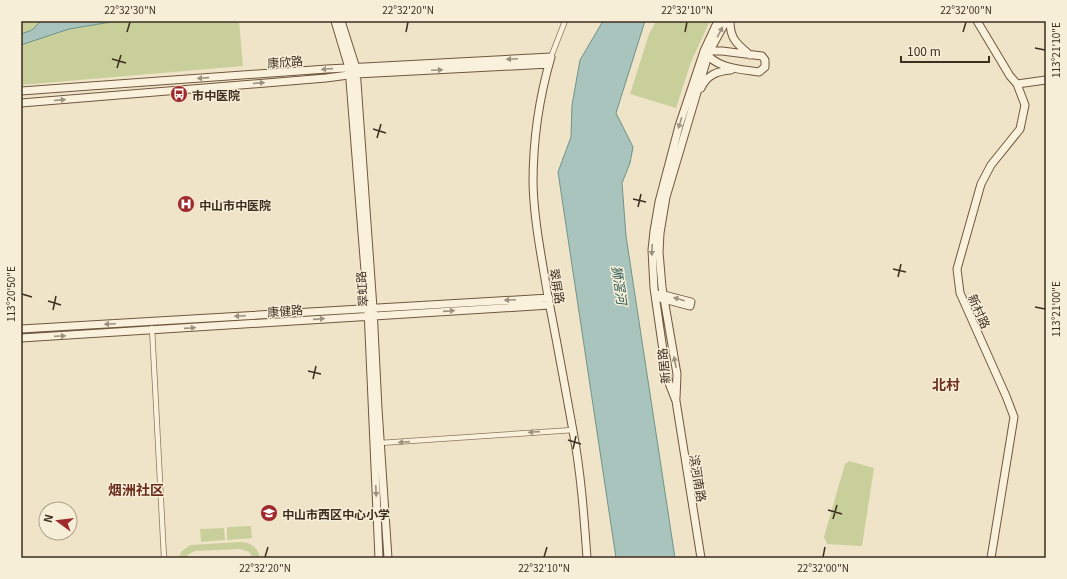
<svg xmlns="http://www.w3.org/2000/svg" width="1067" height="579" font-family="Georgia,'Noto Sans SC',serif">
  <rect width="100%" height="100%" fill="#f0e4c8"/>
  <path fill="#c9cf9b" d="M21 21H239L243 66 21 85Z
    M656 21H710L691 62 676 108 630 94 649 34Z
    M849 461 874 468 862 546 827 544 824 537 845 464Z
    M251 526 252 538 227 540V527Z
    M224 528 225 540 201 542 200 529Z
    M240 542C251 542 258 548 260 558H253L249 552 240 549 195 551 189 554 185 558H178L182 551 190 545Z"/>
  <path fill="#a9c4bc" stroke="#6f938a" d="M41 21H117L69 29 21 45V34L32 30Z
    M603 21H645L616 113 633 147 630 163 622 183 626 236 675 558H616L558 172 571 137 572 105 580 60Z"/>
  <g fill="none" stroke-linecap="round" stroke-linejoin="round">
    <g stroke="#8d765c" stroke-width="6">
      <path id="street" d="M551 57 565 21
        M152 328 164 558
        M380 443 573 430"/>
    </g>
    <g stroke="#6f573f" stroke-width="9">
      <path id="secondary" d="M335 21 349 68 368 309 379 558
        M341 21 356 68 373 308 378 409 388 558
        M730 21C730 39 737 44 750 55
        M977 21 1010 76 1017 84 1046 80
        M704 51H722L762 56 765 60V67L759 72C739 69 717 69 704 51Z
        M701 88C707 75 717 71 731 70
        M21 91 327 69 551 57C539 98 533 140 533 183 534 222 542 259 548 297 557 342 565 387 573 431 581 473 584 516 587 558
        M21 103 326 78 356 74 549 64
        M660 298 690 306 691 302 660 294
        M21 329 549 298
        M21 338 550 305
        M676 398 677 374 662 287 659 252 660 233 666 197 709 52 726 21
        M701 558 676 401 667 378 654 288 652 250 654 231 659 202 679 126 704 51 718 21
        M991 558 1014 417 1006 396 960 293 957 269 981 184 991 165 1020 129 1025 105 1017 84"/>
    </g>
    <use href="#street" stroke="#faf1dc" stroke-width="4.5"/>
    <use href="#secondary" stroke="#faf1dc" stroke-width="7"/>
  </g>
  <defs><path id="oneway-solid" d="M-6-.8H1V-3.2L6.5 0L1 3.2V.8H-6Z"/></defs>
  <g fill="#9c907e">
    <use href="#oneway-solid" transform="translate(720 32) rotate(-62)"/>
    <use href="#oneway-solid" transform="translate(512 59) rotate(177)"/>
    <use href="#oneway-solid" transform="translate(327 69) rotate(176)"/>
    <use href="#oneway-solid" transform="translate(437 70) rotate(-3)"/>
    <use href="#oneway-solid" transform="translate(203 78) rotate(176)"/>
    <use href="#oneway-solid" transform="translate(259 83) rotate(-5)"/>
    <use href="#oneway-solid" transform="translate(60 100) rotate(-5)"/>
    <use href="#oneway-solid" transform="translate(680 123) rotate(107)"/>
    <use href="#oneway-solid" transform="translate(652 250) rotate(92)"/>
    <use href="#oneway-solid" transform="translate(679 299) rotate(-164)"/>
    <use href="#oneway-solid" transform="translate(510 300) rotate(177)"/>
    <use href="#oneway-solid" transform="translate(449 311) rotate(-4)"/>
    <use href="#oneway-solid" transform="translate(240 316) rotate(177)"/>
    <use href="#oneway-solid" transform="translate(319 319) rotate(-4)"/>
    <use href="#oneway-solid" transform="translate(110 324) rotate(177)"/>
    <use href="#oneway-solid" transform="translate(190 328) rotate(-4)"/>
    <use href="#oneway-solid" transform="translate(60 336) rotate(-3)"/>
    <use href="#oneway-solid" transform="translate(675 362) rotate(-101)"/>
    <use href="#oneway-solid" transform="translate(534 432) rotate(176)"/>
    <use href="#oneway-solid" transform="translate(404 442) rotate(176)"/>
    <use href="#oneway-solid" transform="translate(376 491) rotate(88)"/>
  </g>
  <path fill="none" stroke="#3d2e20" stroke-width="1.5" d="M127 32 130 22M406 32 408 22M685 32 687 22M963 32 966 22M1035 48 1045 50M112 59 126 63M117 68 121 55M373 129 386 133M377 138 381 124M633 199 646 202M638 207 641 194M893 269 906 272M898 277 901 264M22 294 32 297M48 301 61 305M1035 307 1045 309M53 310 56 296M308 371 321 374M313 379 316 366M568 440 581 444M573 449 576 436M828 510 842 514M833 519 837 505M265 557 268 547M544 557 547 547M823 557 825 547"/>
  <defs>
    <g id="bus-disc" transform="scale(0.9)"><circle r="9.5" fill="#9e2a2b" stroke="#f7eed8"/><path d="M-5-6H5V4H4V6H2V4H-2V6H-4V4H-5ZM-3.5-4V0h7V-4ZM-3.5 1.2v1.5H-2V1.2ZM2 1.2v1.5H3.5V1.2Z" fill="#fff"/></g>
    <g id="hospital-disc" transform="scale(0.9)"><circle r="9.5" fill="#9e2a2b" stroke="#f7eed8"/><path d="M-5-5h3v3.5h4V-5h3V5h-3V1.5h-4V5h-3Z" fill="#fff"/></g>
    <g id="school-disc" transform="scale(0.9)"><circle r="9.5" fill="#9e2a2b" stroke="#f7eed8"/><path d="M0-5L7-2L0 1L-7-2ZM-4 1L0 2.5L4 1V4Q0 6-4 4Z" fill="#fff"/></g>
  </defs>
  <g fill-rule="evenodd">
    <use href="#bus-disc" x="179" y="94"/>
    <use href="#hospital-disc" x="186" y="204"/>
    <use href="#school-disc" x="269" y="513"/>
  </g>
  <g text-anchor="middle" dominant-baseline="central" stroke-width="3" stroke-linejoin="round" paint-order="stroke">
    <g font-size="12" fill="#3d2e20" stroke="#f7eed8">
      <text transform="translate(285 61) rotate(-4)">康欣路</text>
      <text transform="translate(558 286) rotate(80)">翠屏路</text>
      <text transform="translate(361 289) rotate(-94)">翠虹路</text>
      <text transform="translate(285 310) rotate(-4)">康健路</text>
      <text transform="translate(980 311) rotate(66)">新村路</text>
      <text transform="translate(663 366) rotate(-96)">新居路</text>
      <text transform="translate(699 478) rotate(81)">滨河南路</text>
    </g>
    <g font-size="12" font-weight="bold" fill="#3d2e20" stroke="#f7eed8" text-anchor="start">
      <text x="192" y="94">市中医院</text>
      <text x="199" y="204">中山市中医院</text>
      <text x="282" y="513">中山市西区中心小学</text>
    </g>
    <g font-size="13" font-style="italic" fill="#2f5d5a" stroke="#f7eed8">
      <text transform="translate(620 285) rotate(82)">狮滘河</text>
    </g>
    <g font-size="14" font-weight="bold" fill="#6b2e1e" stroke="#f7eed8">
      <text x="946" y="384">北村</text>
      <text x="136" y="489">烟洲社区</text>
    </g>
  </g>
  <rect width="1067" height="579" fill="none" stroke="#f7eed8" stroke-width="44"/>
  <g transform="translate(58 521) rotate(285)"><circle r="19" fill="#f7eed8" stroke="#ada18e"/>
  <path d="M0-3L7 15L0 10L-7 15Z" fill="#9e2a2b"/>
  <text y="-6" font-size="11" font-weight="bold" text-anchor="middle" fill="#3d2e20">N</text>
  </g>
  <path d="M901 56v6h88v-6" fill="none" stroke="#3d2e20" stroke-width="2"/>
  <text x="907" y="56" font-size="12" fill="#3d2e20" stroke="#f7eed8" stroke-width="3" paint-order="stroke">100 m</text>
  <rect x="22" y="22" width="1023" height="535" fill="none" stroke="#3d2e20" stroke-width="1.5"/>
  <g font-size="10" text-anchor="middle" fill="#3d2e20">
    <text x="130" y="14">22°32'30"N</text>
    <text x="408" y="14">22°32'20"N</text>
    <text x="687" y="14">22°32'10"N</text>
    <text x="966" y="14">22°32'00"N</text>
    <text transform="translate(1056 50) rotate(-90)" y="4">113°21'10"E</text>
    <text transform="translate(11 294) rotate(-90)" y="4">113°20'50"E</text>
    <text transform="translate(1056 309) rotate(-90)" y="4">113°21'00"E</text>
    <text x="265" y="572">22°32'20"N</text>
    <text x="544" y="572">22°32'10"N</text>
    <text x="823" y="572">22°32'00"N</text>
  </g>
</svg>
